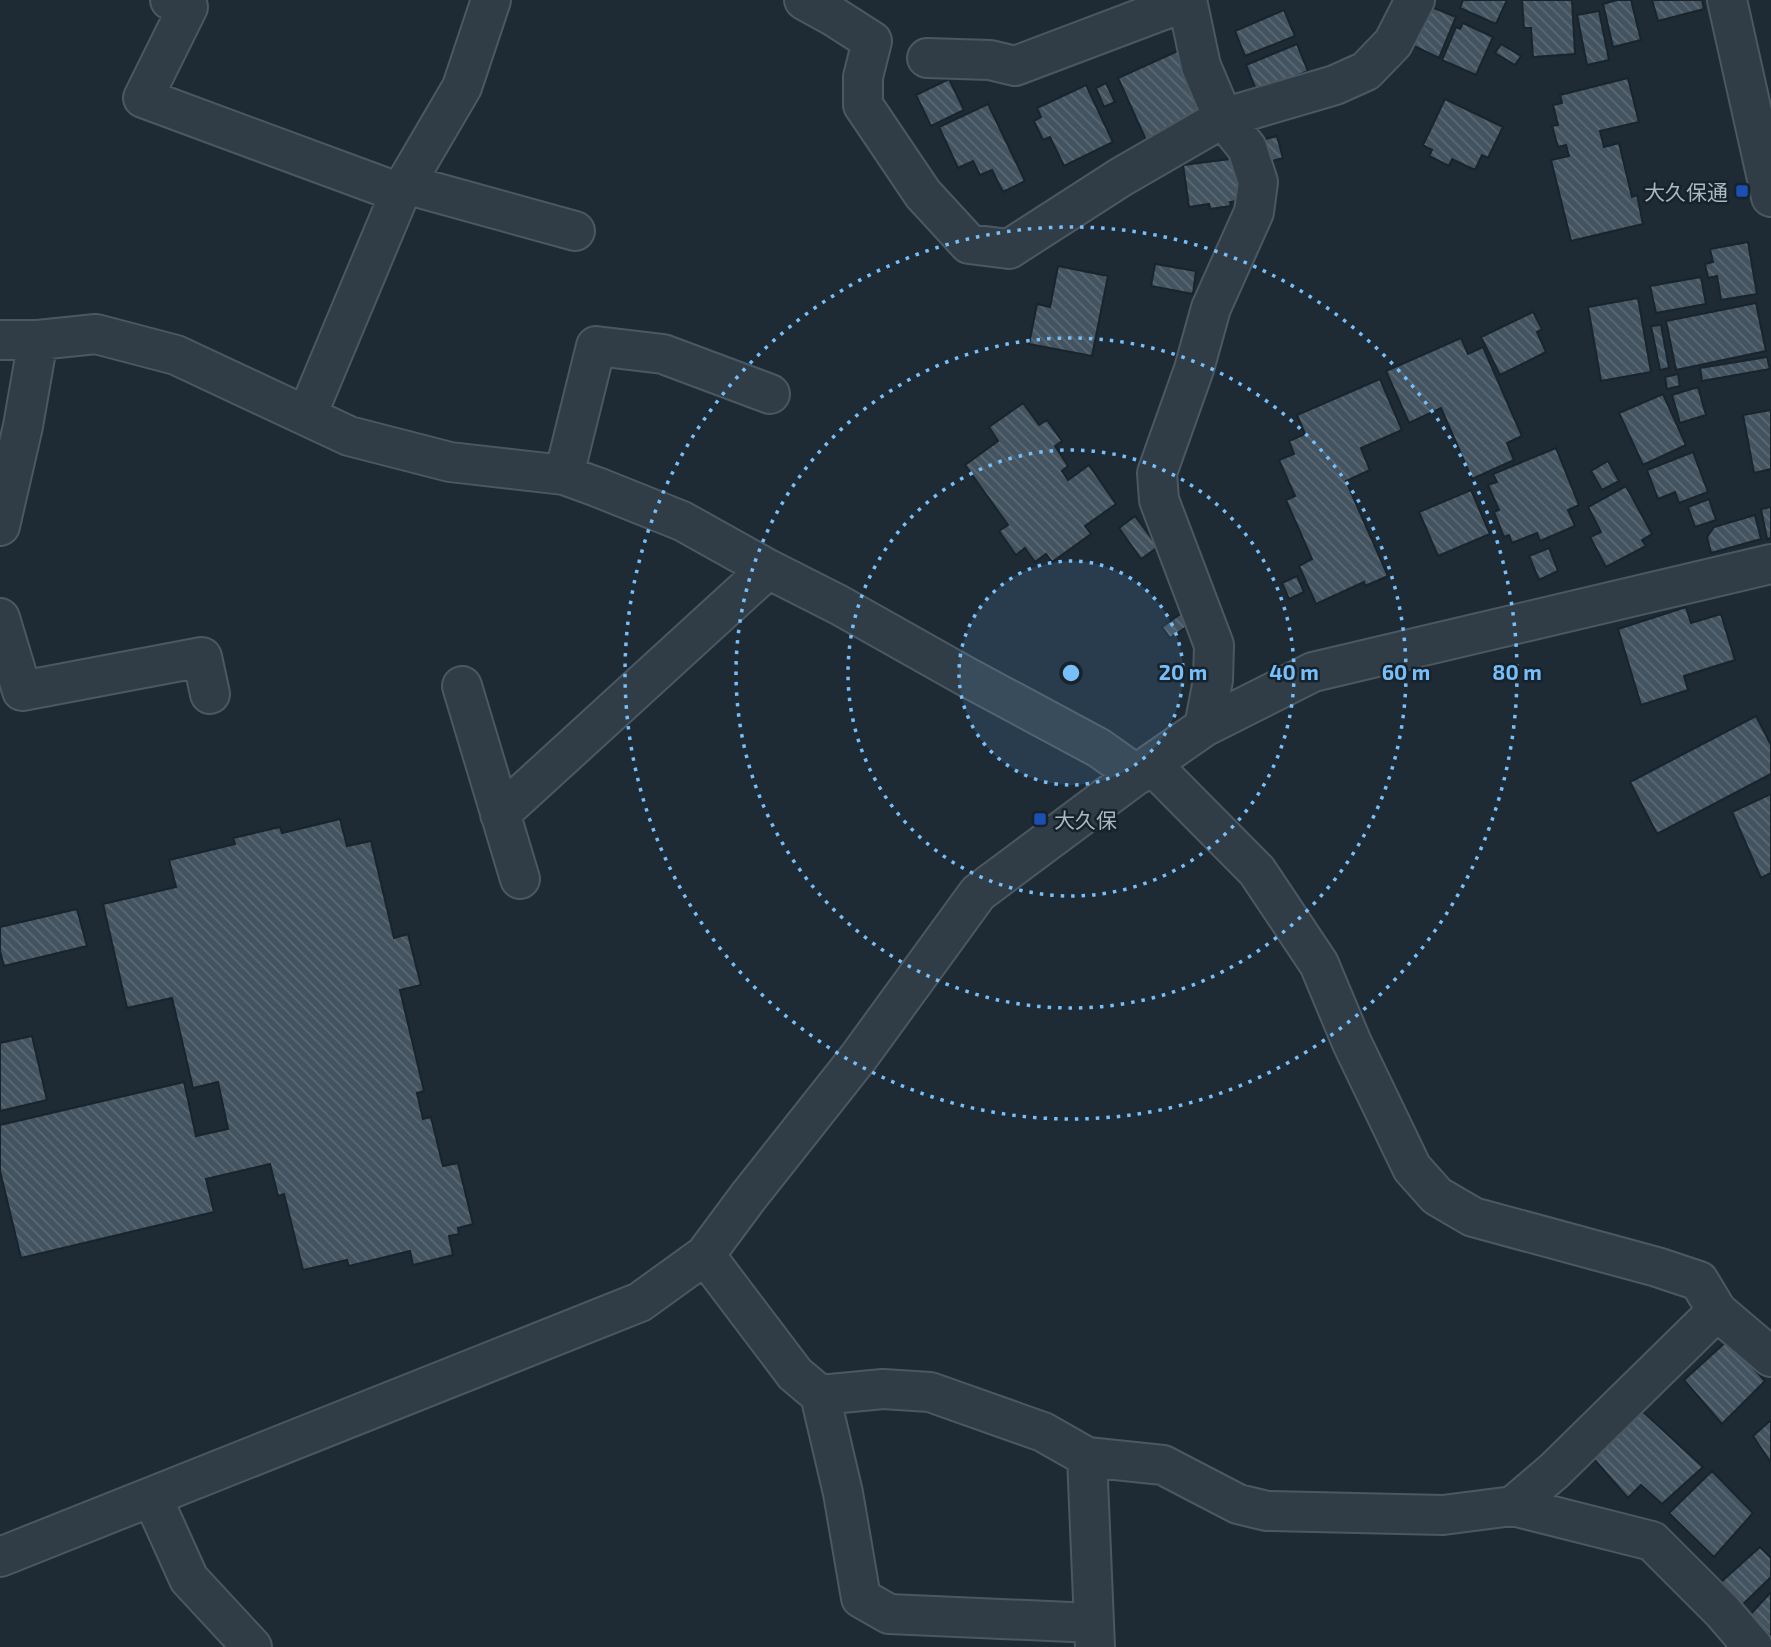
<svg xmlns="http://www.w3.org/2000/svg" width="1771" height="1647" font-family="'Exo 2','Noto Sans JP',sans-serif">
  <defs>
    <pattern id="building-back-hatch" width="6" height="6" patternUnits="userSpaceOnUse" patternTransform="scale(1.75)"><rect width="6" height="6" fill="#43535f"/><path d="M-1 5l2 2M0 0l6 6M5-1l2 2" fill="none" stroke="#5b6a74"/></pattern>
  </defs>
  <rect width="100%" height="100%" fill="#1e2b35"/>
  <path fill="url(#building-back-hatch)" stroke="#19242c" stroke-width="2" d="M1463 0H1507L1496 24 1460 8Z
    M1522 0H1572L1575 54 1533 57 1531 28H1524Z
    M1617 0H1631L1641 40 1613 47 1603 4Z
    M1652 0H1702L1704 9 1658 21Z
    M1429 6 1456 17 1439 58 1412 45Z
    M1284 10 1295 36 1245 56 1235 31Z
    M1599 11 1609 60 1587 65 1577 15Z
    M1463 23 1493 37 1476 75 1442 60 1456 27 1460 29Z
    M1297 44 1308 71 1257 92 1246 65Z
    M1501 44 1521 56 1515 65 1495 53Z
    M1180 50 1208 112 1146 140 1118 78Z
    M1628 78 1639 122 1600 131 1604 147 1619 143 1632 197 1637 195 1643 224 1571 241 1551 160 1569 156 1566 145 1558 147 1552 126 1558 125 1553 105 1562 103 1560 95Z
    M949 79 964 110 931 126 916 95Z
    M1106 83 1115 102 1104 107 1096 88Z
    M1086 85 1113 142 1064 166 1050 137 1043 140 1034 121 1041 117 1037 108Z
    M1445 99 1503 127 1488 158 1482 155 1475 170 1452 159 1449 166 1429 156 1432 150 1423 145Z
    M988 104 1025 181 1003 192 992 170 980 175 973 161 958 168 939 127Z
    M1277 136 1283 158 1268 162 1262 140Z
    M1238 158 1244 200 1230 202 1231 206 1210 209 1209 204 1189 207 1183 165Z
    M1748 242 1757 294 1721 300 1717 276 1708 278 1705 264 1713 262 1710 249Z
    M1155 264 1196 271 1193 294 1151 286Z
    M1058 266 1108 276 1092 356 1029 344 1037 304 1050 307Z
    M1701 277 1706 304 1656 313 1650 286Z
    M1638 298 1651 372 1601 381 1588 307Z
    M1756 303 1766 351 1676 370 1666 321Z
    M1533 312 1542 329 1537 332 1546 352 1500 375 1481 337Z
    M1661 325 1669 368 1660 370 1651 326Z
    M1461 338 1468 354 1483 347 1522 436 1507 443 1514 460 1472 479 1441 408 1409 423 1386 371Z
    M1767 357 1770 369 1702 381 1700 368Z
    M1678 374 1680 386 1667 389 1665 377Z
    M1380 379 1402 430 1361 448 1370 470 1346 481 1388 576 1365 586 1364 582 1316 604 1299 566 1312 559 1286 500 1295 496 1279 460 1294 454 1289 441 1305 434 1297 415Z
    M1698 387 1706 415 1680 423 1672 395Z
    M1663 394 1686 445 1643 465 1619 413Z
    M1023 403 1039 425 1047 420 1062 441 1055 446 1068 466 1062 471 1068 480 1089 465 1116 504 1085 526 1091 534 1052 562 1046 554 1035 562 1025 548 1016 555 999 531 1008 525 965 465 998 441 989 427Z
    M1771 410V469L1754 473 1743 415Z
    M1556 448 1579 505 1568 510 1575 526 1540 541 1537 533 1512 543 1509 535 1504 537 1494 512 1499 510 1488 485 1497 482 1493 474Z
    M1693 452 1708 492 1679 503 1675 492 1658 499 1647 470Z
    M1608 461 1619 481 1602 490 1591 471Z
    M1626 486 1652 534 1642 540 1646 546 1606 567 1590 537 1601 532 1588 507Z
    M1471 490 1490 534 1438 556 1419 512Z
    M1709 499 1716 520 1695 527 1688 507Z
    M1771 507V538L1767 539 1761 509Z
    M1755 515 1761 539 1711 553 1707 537 1714 527Z
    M1135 516 1158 547 1141 559 1119 528Z
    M1549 548 1558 571 1539 580 1529 556Z
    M1297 576 1304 592 1289 599 1282 583Z
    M1686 607 1691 623 1721 614 1735 660 1684 676 1688 690 1641 705 1618 629Z
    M1186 610 1194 622 1170 638 1162 627Z
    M1756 716 1771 745V774L1657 834 1630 782Z
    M1771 794V873L1761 878 1732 812Z
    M340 819 347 846 371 841 394 938 408 934 421 985 400 990 424 1091 417 1093 423 1119 431 1117 443 1166 458 1163 473 1224 458 1228 459 1234 449 1236 453 1255 413 1265 410 1251 349 1266 347 1260 303 1270 284 1194 278 1196 270 1164 206 1179 214 1212 21 1258 0 1171V1125L184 1082 196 1136 228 1129 218 1082 193 1088 172 998 127 1008 103 904 176 887 169 860 235 844 233 838 280 827 282 833Z
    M77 909 87 946 4 966 0 951V927Z
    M32 1036 47 1100 0 1111V1043Z
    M1728 1340 1765 1381 1722 1424 1684 1380Z
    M1641 1410 1703 1467 1662 1504 1641 1485 1628 1498 1594 1459Z
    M1771 1420V1463L1753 1436Z
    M1712 1471 1753 1513 1714 1557 1669 1513Z
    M1760 1547 1771 1558V1577L1735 1612 1711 1591Z
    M1770 1593H1771V1636L1749 1616Z"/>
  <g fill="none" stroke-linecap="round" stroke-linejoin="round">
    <g stroke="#4c5861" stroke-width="42">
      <path id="minor" d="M170 0 188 7 143 98 400 193
        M804 0 833 16 872 41 863 77V105L923 194 969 244 1009 249 1121 177 1223 118 1201 66 1187 0
        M1727 0 1771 197
        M927 58 990 60 1015 66 1187 1
        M405 184 575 231
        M0 340H38L96 334 176 355 349 436 450 462 564 475 597 487 682 521 768 569 839 605 965 676 1099 748 1137 775
        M307 415 400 193 462 87 491 0
        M564 475 596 346 663 354 770 394
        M0 526 23 426 38 340
        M0 618 22 691 202 657 210 694
        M462 686 520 879
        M1204 727 1213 680 1214 645 1159 500 1157 473 1194 369 1211 308 1254 212 1258 182 1247 148 1223 118 1335 85 1366 71 1393 43 1415 0
        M1151 764 1257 871 1319 964 1352 1043 1412 1168 1437 1196 1473 1217 1657 1267 1699 1281 1717 1311 1771 1357
        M500 814 768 569
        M705 1255 795 1374 820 1395 883 1389 930 1392 1043 1432 1087 1457 1163 1465 1238 1504 1267 1511 1443 1515 1513 1506 1554 1471 1717 1311
        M820 1395 843 1493 861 1598 889 1614 1093 1623
        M1087 1457 1095 1647
        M152 1497 189 1579 252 1647
        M1513 1506 1652 1541 1723 1612 1753 1647
        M0 1557 640 1302 705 1255 748 1197 858 1058 978 893 1151 764 1204 727 1313 672 1771 564"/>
    </g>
    <use href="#minor" stroke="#313d46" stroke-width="38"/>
  </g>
  <circle cx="1071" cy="673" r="112" fill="#77bffb" fill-opacity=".12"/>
  <g fill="none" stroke="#77bffb" stroke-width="3.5" stroke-dasharray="3.5 7">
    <circle cx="1071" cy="673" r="112"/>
    <circle cx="1071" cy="673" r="223"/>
    <circle cx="1071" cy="673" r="335"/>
    <circle cx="1071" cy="673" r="446"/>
  </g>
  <g fill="#1a4fb4" stroke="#17222a" stroke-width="2.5">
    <rect x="1735" y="184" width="14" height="14" rx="3.5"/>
    <rect x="1033" y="812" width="14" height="14" rx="3.5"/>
  </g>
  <g text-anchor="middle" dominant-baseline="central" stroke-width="5" stroke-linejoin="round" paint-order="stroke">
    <g font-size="21" fill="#aab8c3" stroke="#17222a" text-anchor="end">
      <text x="1728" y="191">大久保通</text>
      <text x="1054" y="819" text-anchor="start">大久保</text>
    </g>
  </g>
  <circle cx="1071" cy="673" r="10" fill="#77bffb" stroke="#17222a" stroke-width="3.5"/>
  <g font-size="21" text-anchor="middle" font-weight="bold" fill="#77bffb" stroke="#17222a" stroke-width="5" stroke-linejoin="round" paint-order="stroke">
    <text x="1183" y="680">20 m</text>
    <text x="1294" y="680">40 m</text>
    <text x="1406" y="680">60 m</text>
    <text x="1517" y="680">80 m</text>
  </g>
</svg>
